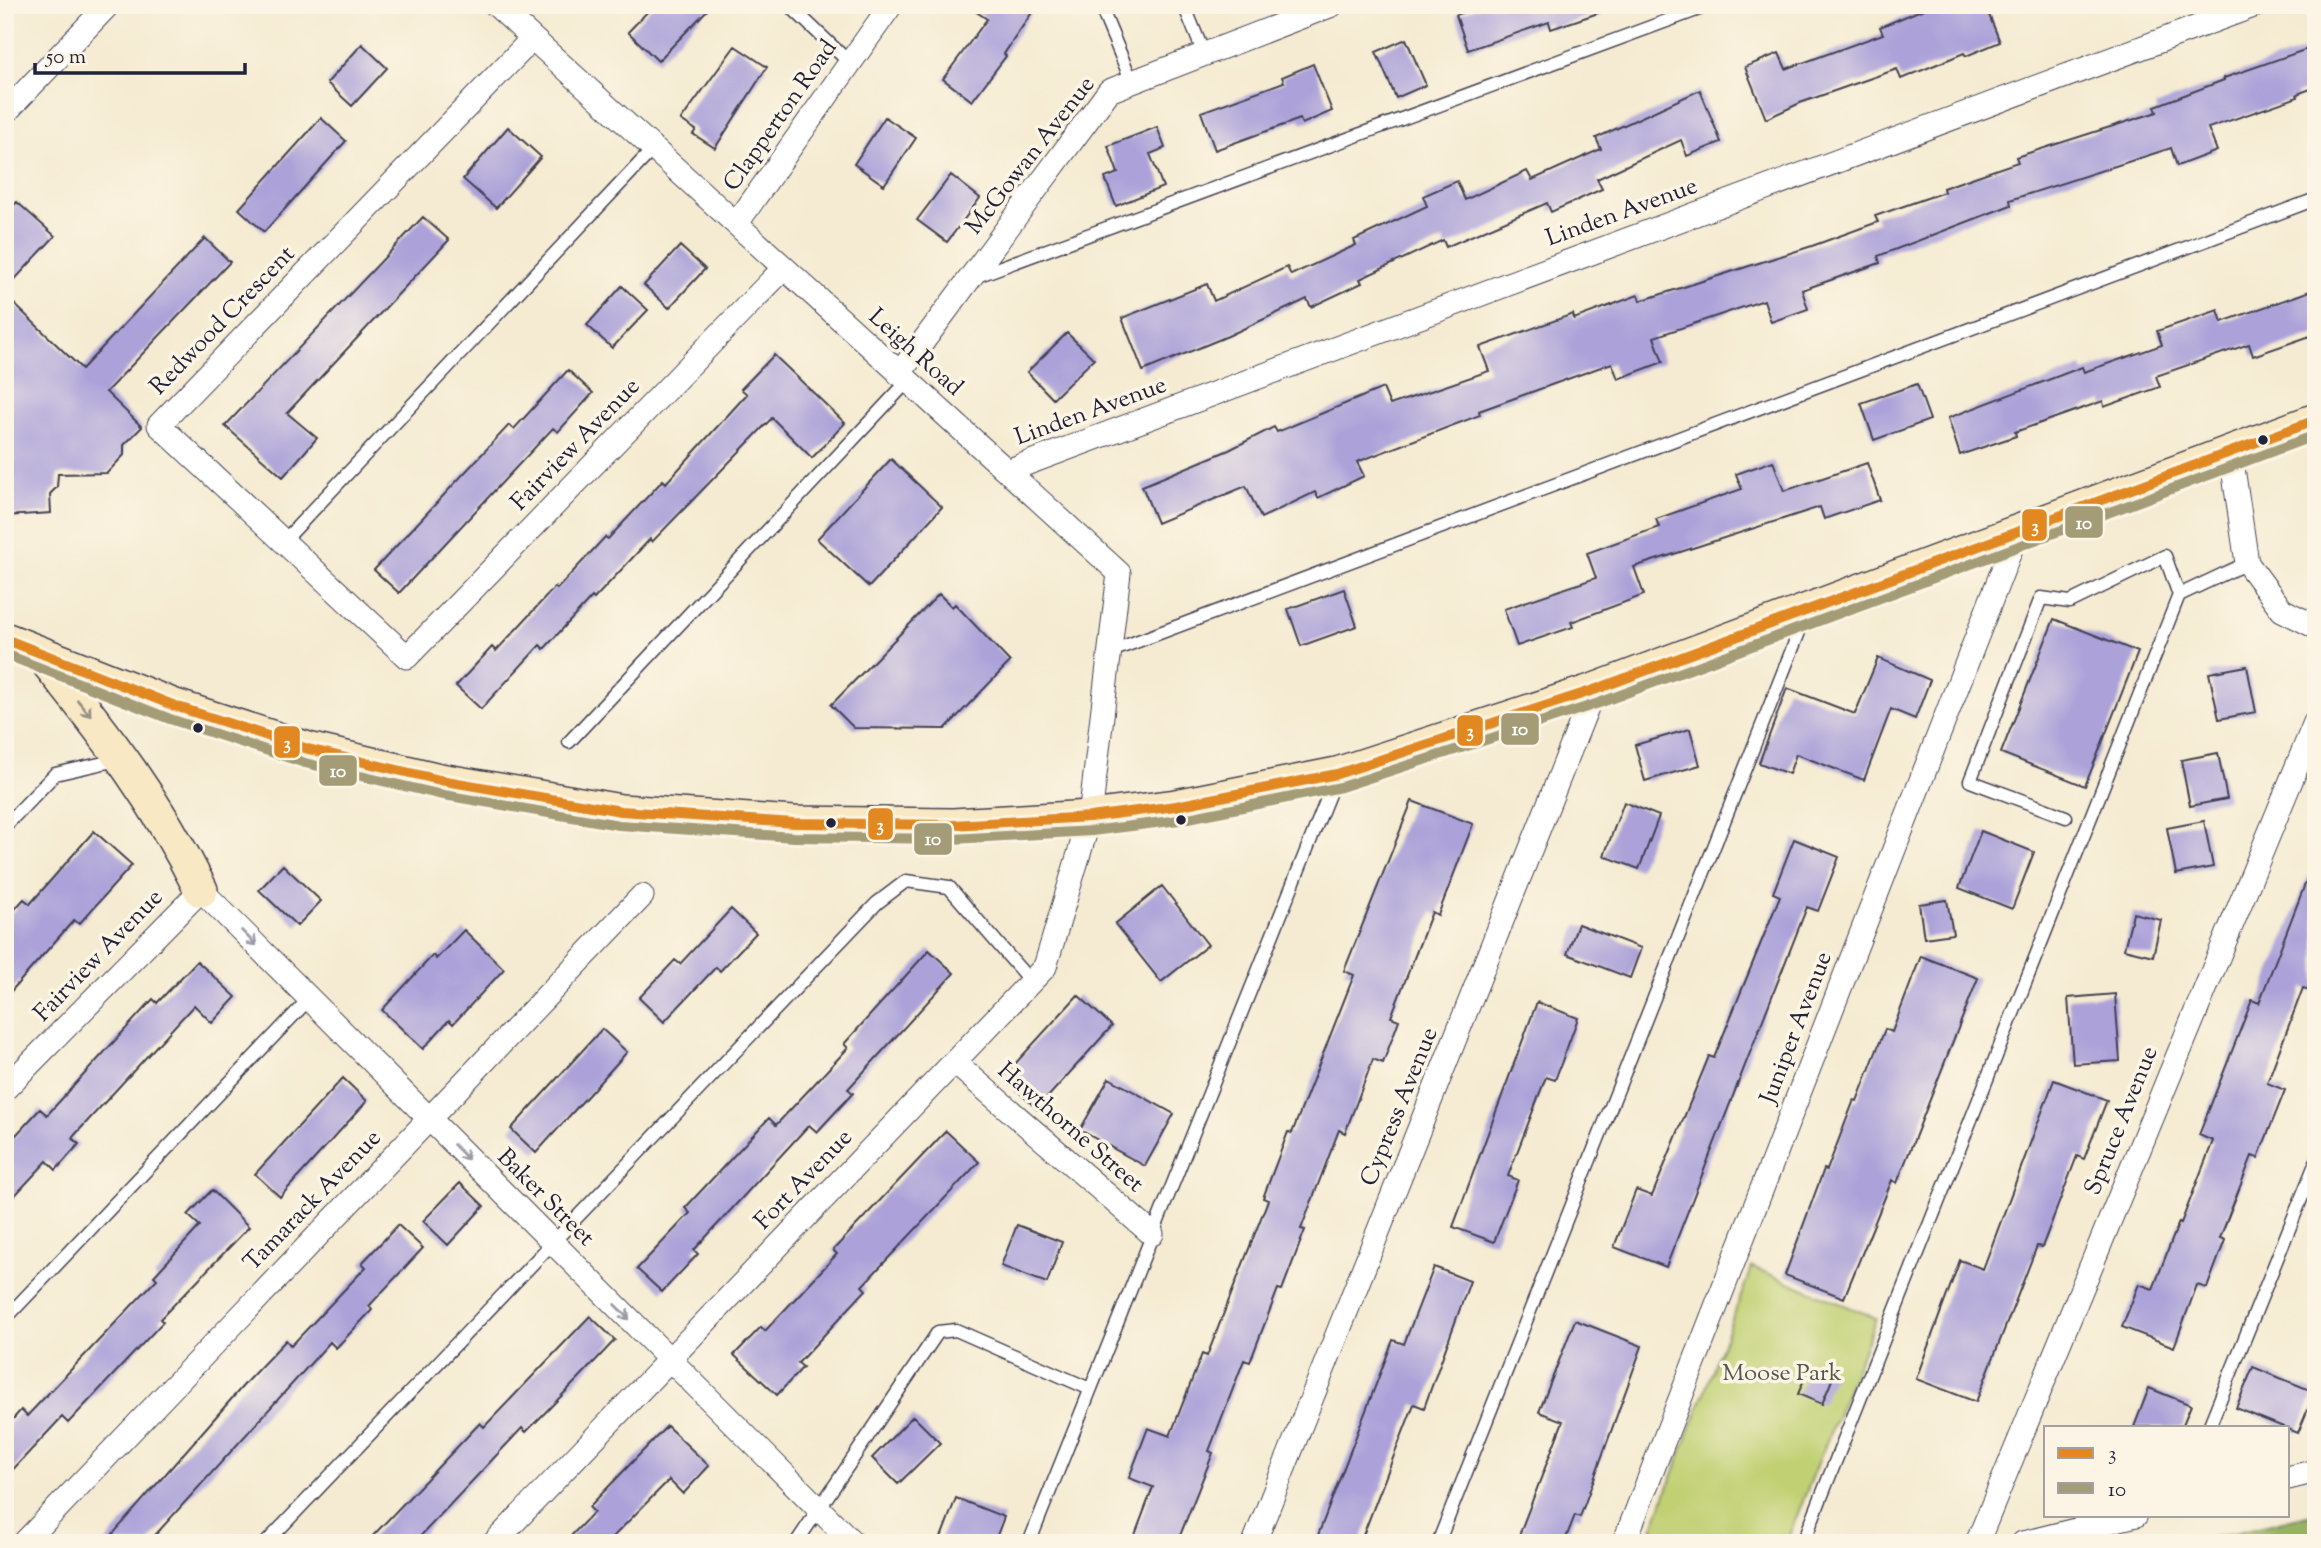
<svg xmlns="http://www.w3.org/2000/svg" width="2321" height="1548" font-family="'Sorts Mill Goudy',serif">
  <rect width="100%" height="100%" fill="#fcf5e5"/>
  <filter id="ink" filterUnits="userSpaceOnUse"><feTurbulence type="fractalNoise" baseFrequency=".0143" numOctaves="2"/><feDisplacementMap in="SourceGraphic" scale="14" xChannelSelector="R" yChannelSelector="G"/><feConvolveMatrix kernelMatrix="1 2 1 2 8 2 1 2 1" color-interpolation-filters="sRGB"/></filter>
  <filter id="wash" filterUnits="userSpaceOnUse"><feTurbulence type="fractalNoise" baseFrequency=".00686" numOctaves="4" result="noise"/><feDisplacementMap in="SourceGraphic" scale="28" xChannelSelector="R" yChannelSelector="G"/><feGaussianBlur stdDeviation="1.57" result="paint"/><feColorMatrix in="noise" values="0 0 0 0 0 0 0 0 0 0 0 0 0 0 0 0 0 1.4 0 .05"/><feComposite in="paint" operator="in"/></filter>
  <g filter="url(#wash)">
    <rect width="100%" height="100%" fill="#f5ebd2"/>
    <path fill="#c1d072" stroke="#727956" stroke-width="2" d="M1752 1267 1876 1318 1786 1543H1647Z"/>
    <path fill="#98b264" stroke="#5d6a50" stroke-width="2" d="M2316 1513V1543H2191Z"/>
    <g id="blocks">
      <path fill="#aca2d9" d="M654 5H712L658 61 628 32Z
        M966 5H1037L1004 54 1006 56 972 101 943 79 987 19Z
        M1484 5H1609L1610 9 1551 29 1549 22 1468 50 1456 15Z
        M1933 5H1985L2000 42 1966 56 1964 53 1901 79 1897 69 1800 103 1766 119 1745 67 1779 53 1786 69 1883 34 1880 27Z
        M1406 39 1426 85 1396 98 1376 52Z
        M362 44 387 68 352 106 327 83Z
        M735 46 767 67 715 148 693 134 696 130 681 120Z
        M2316 46V87L2297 94 2298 97 2208 128 2217 151 2177 166 2171 148 2010 200 2011 205 1878 256 1880 263 1802 290 1808 309 1771 322 1764 300 1654 337 1663 362 1618 379 1612 363 1479 411 1480 415 1357 462 1364 476 1318 498 1315 492 1261 518 1246 486 1157 523 1142 486 1229 450 1274 427 1277 432 1383 388 1390 405 1489 371 1480 347 1573 314 1574 319 1638 295 1640 301 1812 246 1878 222 1875 216 1944 192 1943 188 2018 162 2016 157 2157 112 2155 106 2224 80V78Z
        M1313 64 1332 111 1302 124 1300 119 1215 150 1201 112 1284 82 1282 77Z
        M1700 90 1721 142 1687 156 1681 140 1597 179 1602 189 1551 212 1547 203 1446 247 1443 240 1360 279 1362 283 1311 307 1307 299 1228 336 1143 371 1122 318 1207 284 1214 301 1287 267 1291 275 1356 245 1354 240 1427 206 1423 196 1457 181 1465 200 1527 171 1532 180 1601 149 1596 138Z
        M885 117 916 138 884 185 854 164Z
        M321 118 346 141 264 232 239 209Z
        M508 127 541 157 496 208 463 179Z
        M1157 127 1165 148 1150 154 1163 187 1116 206 1105 178 1118 173 1108 146Z
        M951 175 980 198 947 242 917 220Z
        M17 202 55 236 5 290V214Z
        M423 217 449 240 287 413 317 438 283 477 225 426Z
        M205 238 230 262 106 392 142 427 124 445V455L107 473 58 474 57 487 50 494 51 513 6 516 5 295 82 369Z
        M680 246 705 269 669 308 644 285Z
        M622 286 648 310 612 348 587 325Z
        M2316 289V334L2253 356 2249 344 2156 376 2160 387 2104 407 2103 401 2015 432 2016 436 1960 455 1948 418 2082 367 2084 372 2162 345 2157 331 2218 310 2222 322Z
        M1067 333 1094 359 1053 399 1027 372Z
        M774 355 845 423 812 458 772 418 652 542 650 539 594 599 592 597 544 649 540 645 481 709 456 686 492 647 496 651 555 587 557 589 605 537 608 539 663 480 666 483 747 394 741 389Z
        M568 370 593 393 558 432 553 428 399 593 374 570 509 425 514 429Z
        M1917 384 1930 420 1874 440 1861 403Z
        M891 459 942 507 869 587 817 539Z
        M1773 461 1784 491 1867 463 1880 500 1824 519 1820 507 1634 567 1644 595 1571 622 1573 627 1517 646 1504 609 1596 578 1587 553 1659 527 1656 519 1742 489 1736 474Z
        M1344 589 1357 626 1301 646 1288 609Z
        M939 594 952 607 955 604 1010 662 945 729 854 728 831 705Z
        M2054 619 2138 652 2085 786 2001 753Z
        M1878 658 1930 680 1915 719 1891 709 1864 780 1796 754 1789 774 1759 763 1787 688 1855 714Z
        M2247 666 2256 712 2219 719 2209 673Z
        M1690 729 1700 765 1645 781 1635 745Z
        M2218 753 2227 799 2190 806 2181 760Z
        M1412 801 1473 824 1438 915 1432 912 1391 1017 1399 1020 1383 1063 1373 1059 1345 1133 1339 1130 1301 1229 1305 1230 1282 1290 1278 1289 1250 1362 1244 1360 1209 1451 1213 1453 1177 1543H1132L1153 1487 1129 1478 1148 1428 1170 1436 1202 1354 1207 1356 1268 1200 1263 1198 1288 1132 1292 1133 1354 975 1344 971Z
        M1624 802 1659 816 1639 869 1604 856Z
        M2204 821 2213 867 2176 874 2167 828Z
        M94 831 132 865 79 924 74 920 5 998V920L24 899 30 904Z
        M1981 831 2034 852 2012 909 1959 888Z
        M1794 839 1839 857 1818 911 1807 907 1666 1267 1614 1247 1636 1190 1652 1196 1709 1056 1714 1058 1780 896 1773 893Z
        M2314 861 2316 992 2303 988 2267 1083 2285 1090 2258 1158 2252 1156 2220 1238 2225 1240 2207 1288 2197 1285 2174 1347 2122 1327 2139 1284 2153 1289 2179 1222 2181 1223 2213 1141 2199 1135 2252 1000 2259 1003Z
        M283 865 321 901 297 926 259 890Z
        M1162 886 1208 945 1161 982 1115 924Z
        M1947 900 1953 934 1924 938 1919 904Z
        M731 909 756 933 720 971 716 967 664 1022 639 998 675 960 680 964Z
        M2133 913 2161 920 2153 956 2124 949Z
        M1578 924 1641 948 1630 978 1567 954Z
        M464 930 504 969 453 1024 449 1020 423 1049 382 1010 433 955 436 959Z
        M929 950 954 973 848 1089 853 1093 817 1132 809 1125 694 1250 698 1254 662 1292 637 1269 690 1213 685 1208 769 1118 776 1125 848 1048 844 1044Z
        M1921 956 1978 978 1897 1183 1892 1180 1844 1298 1785 1275 1824 1169 1827 1170 1854 1100 1857 1101 1885 1029 1892 1032Z
        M197 961 236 997 212 1023 194 1005 72 1138 79 1144 56 1170 47 1161 5 1206V1147L40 1109 47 1115 153 999 157 1003Z
        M2115 994 2120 1061 2073 1064 2068 998Z
        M1078 995 1112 1026 1037 1109 1003 1077Z
        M1537 1002 1578 1018 1555 1080 1546 1077 1508 1176 1518 1180 1494 1242 1453 1227Z
        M602 1029 627 1052 536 1153 511 1129Z
        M343 1078 367 1101 280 1197 255 1174Z
        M1109 1078 1174 1114 1145 1166 1080 1130Z
        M2054 1080 2107 1100 2084 1159 2077 1156 2042 1247 2037 1246 1976 1402 1916 1379 1960 1260 1983 1269Z
        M946 1131 979 1162 862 1286 866 1290 798 1363 803 1367 777 1395 734 1355 761 1327 765 1331 837 1254 833 1250Z
        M460 1183 484 1206 448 1245 423 1221Z
        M212 1190 249 1227 160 1319 163 1322 68 1423 62 1417 5 1478V1428L21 1410 27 1416 157 1279 154 1276 200 1226 188 1215Z
        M398 1225 423 1248 369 1306 372 1310 336 1348 330 1342 148 1543H105L249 1379 286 1340 291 1346 366 1267 362 1263Z
        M1017 1225 1062 1242 1047 1283 1001 1266Z
        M1434 1267 1470 1281 1424 1408 1414 1404 1360 1543H1315L1393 1340 1404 1344Z
        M590 1316 615 1340 579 1378 526 1432 522 1428 414 1543H366L480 1423 484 1427Z
        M1575 1320 1642 1346 1580 1517 1575 1515 1564 1543H1516L1563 1421 1539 1412Z
        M1810 1365 1834 1375 1822 1404 1798 1394Z
        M2253 1367 2315 1392 2298 1433 2236 1408Z
        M2149 1388 2191 1405 2182 1427H2134Z
        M913 1416 940 1443 898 1484 872 1458Z
        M667 1426 709 1466 683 1494 669 1480 607 1543H564L594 1512 589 1507Z
        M956 1498 1004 1517 994 1543H939Z"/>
    </g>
  </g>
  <g filter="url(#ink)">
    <use href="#blocks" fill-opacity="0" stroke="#424052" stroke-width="2"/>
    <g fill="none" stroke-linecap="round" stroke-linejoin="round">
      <g stroke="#424052" stroke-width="15">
        <path id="lane" d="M789 5 850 63
          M1100 5 1132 82
          M1184 5 1204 54
          M974 277 1710 5
          M283 542 654 148
          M1109 652 2316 199
          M569 742 908 381
          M2066 817 1970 781 2041 598 2070 602 2165 556 2179 595
          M5 826 55 774 117 760
          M5 1319 309 999
          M2209 1427 2316 1162
          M266 1543 877 903 906 881 949 887 1031 982
          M796 1543 938 1332 956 1330 1090 1389
          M1029 1543 1335 779
          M1438 1543 1805 617
          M1803 1543 2179 595 2247 563"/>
      </g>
      <g stroke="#424052" stroke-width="25">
        <path id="street" d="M532 39 159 425 407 657 783 269
          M5 113 108 5
          M737 223 891 5
          M899 374 1109 91 1332 5
          M2238 449 2232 461 2247 563 2282 610 2316 627
          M1007 471 2256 5
          M954 1062 1152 1234
          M5 1089 201 890 853 1543
          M2288 1478 2316 1471
          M24 1543 642 896
          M494 1543 1045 967 1090 817 1119 573 496 5
          M1254 1543 1594 690
          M1624 1543 2018 531
          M1977 1543 2316 720
          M2023 1543 2136 1515"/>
      </g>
      <g stroke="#424052" stroke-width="36">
        <path id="secondary" d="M5 639 175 706 308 749 440 780 621 811 794 823 953 825 1090 817 1176 806 1337 774 1594 690 2316 420
          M43 657C106 735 156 799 201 890"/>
      </g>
      <use href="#lane" stroke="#fff" stroke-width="12"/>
      <use href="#street" stroke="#fff" stroke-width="23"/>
      <use href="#secondary" stroke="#f8e8c3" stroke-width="33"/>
      <g stroke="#fcf5e5" stroke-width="16">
        <path id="bus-1" d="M5 639 175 706 308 749 440 780 621 811 794 823 953 825 1090 817 1176 806 1337 774 1594 690 2316 420"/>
      </g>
      <g stroke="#fcf5e5" stroke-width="16">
        <path id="bus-2" d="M5 654 170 719 305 763 438 794 619 825 794 837 953 839 1092 831 1179 820 1341 787 1599 703 2316 435"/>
      </g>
      <use href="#bus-1" stroke="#e28820" stroke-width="10"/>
      <use href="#bus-2" stroke="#a49c76" stroke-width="10"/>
    </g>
    <defs><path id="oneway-shaft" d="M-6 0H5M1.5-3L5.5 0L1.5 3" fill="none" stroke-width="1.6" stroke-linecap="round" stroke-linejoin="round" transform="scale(1.75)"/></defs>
    <use stroke="#988f86" href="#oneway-shaft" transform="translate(84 708) rotate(51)"/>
    <g stroke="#9c9ca7">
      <use href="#oneway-shaft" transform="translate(249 938) rotate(45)"/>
      <use href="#oneway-shaft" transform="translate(461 1152) rotate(45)"/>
      <use href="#oneway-shaft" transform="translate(622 1312) rotate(45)"/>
    </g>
  </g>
  <g fill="#22223b" stroke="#fcf5e5" stroke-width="2.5">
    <circle cx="2263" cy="440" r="6"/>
    <circle cx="198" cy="728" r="6"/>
    <circle cx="1181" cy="820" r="6"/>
    <circle cx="831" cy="823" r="6"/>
  </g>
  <g text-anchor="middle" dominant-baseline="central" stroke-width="7" stroke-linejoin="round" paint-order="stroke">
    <g font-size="24" fill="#22223b" stroke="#fcf5e5">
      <text transform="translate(781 116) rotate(-55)">Clapperton Road</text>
      <text transform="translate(1031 156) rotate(-52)">McGowan Avenue</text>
      <text transform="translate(1622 213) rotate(-20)">Linden Avenue</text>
      <text transform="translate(223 321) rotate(-46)">Redwood Crescent</text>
      <text transform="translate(915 353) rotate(42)">Leigh Road</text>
      <text transform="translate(1091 412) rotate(-20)">Linden Avenue</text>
      <text transform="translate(576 445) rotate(-46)">Fairview Avenue</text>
      <text transform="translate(99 956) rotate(-46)">Fairview Avenue</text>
      <text transform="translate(1797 1028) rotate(-69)">Juniper Avenue</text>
      <text transform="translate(1400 1107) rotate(-68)">Cypress Avenue</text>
      <text transform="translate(2122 1121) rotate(-68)">Spruce Avenue</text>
      <text transform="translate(1070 1128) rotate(41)">Hawthorne Street</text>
      <text transform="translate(804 1180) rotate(-46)">Fort Avenue</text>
      <text transform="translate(545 1198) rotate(45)">Baker Street</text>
      <text transform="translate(313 1201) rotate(-46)">Tamarack Avenue</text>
    </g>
    <g font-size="24" fill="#52564c" stroke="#fcf5e5">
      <text x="1782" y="1374">Moose Park</text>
    </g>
  </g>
  <g stroke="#fcf5e5" stroke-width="2.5">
    <rect x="2064" y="505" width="40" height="34" rx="7" fill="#a49c76"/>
    <rect x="2021" y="508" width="27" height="34" rx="7" fill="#e28820"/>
    <rect x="1500" y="712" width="40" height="34" rx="7" fill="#a49c76"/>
    <rect x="1456" y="714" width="28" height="33" rx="7" fill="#e28820"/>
    <rect x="273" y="725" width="28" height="34" rx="7" fill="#e28820"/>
    <rect x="318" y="754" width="40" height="33" rx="7" fill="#a49c76"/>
    <rect x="867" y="807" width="27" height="34" rx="7" fill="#e28820"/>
    <rect x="913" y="822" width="40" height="34" rx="7" fill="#a49c76"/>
  </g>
  <g font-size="19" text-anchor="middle" font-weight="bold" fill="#fff">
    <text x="2084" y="529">10</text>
    <text x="2035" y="532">3</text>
    <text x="1520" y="735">10</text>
    <text x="1470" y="737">3</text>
    <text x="287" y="749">3</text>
    <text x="338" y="777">10</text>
    <text x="880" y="831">3</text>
    <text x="933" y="845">10</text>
  </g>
  <rect width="2321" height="1548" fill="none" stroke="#fcf5e5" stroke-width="28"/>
  <rect x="2044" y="1426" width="245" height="91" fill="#fcf5e5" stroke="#a5a1a1" stroke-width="2"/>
  <rect x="2058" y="1448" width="35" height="10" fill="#e28820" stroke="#a5a1a1" stroke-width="2"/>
  <text x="2108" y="1460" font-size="21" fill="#22223b">3</text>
  <rect x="2058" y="1483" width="35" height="10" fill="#a49c76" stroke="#a5a1a1" stroke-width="2"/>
  <text x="2108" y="1496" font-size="21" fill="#22223b">10</text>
  <path d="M35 63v10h210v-10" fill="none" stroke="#22223b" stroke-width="3.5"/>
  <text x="46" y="63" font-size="21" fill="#22223b" stroke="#fcf5e5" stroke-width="5" paint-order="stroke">50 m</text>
</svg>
